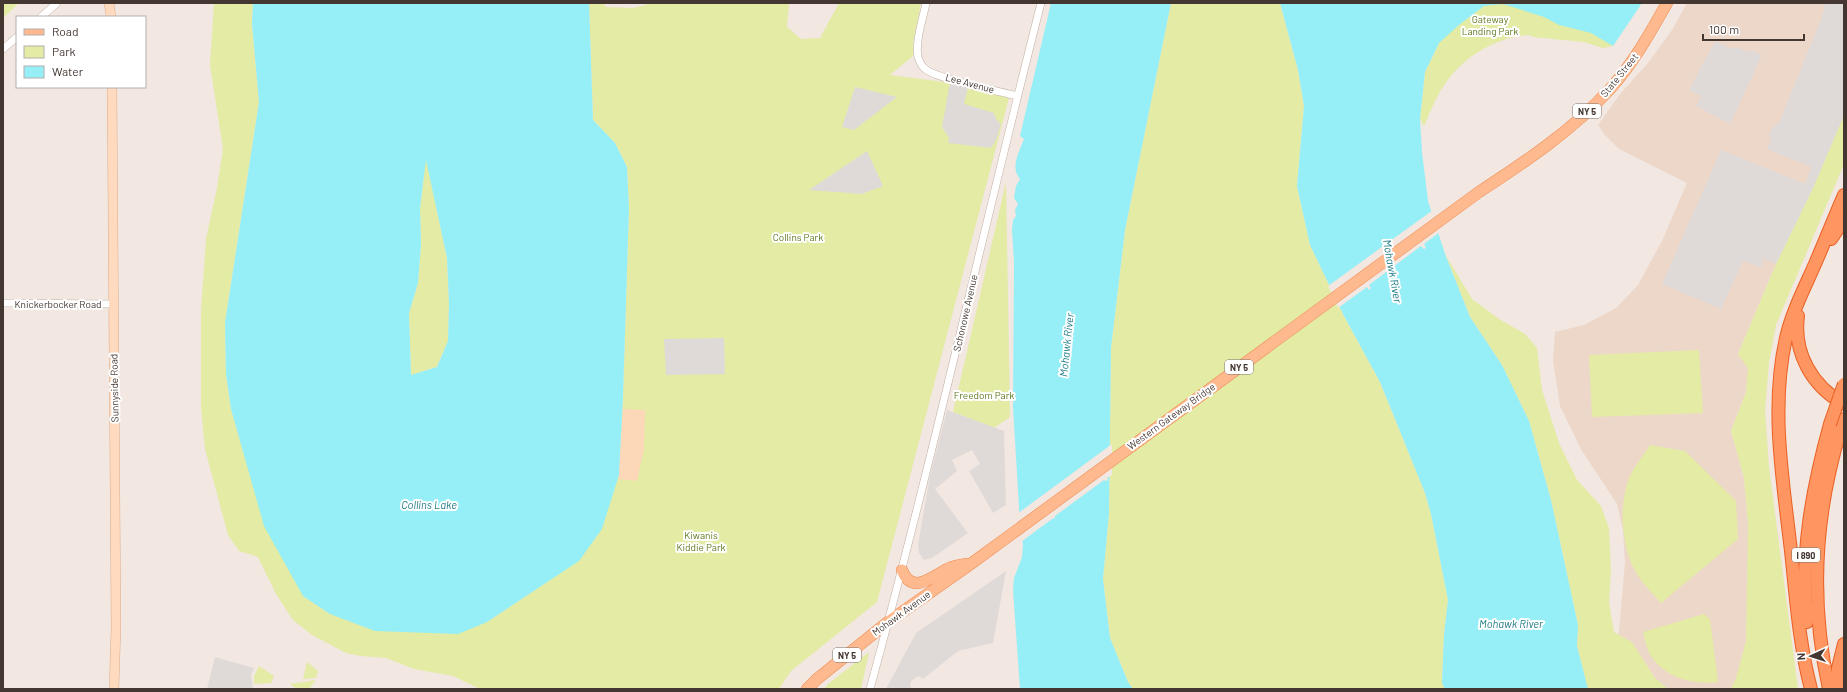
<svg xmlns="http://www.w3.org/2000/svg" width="1847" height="692" font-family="Barlow,sans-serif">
  <rect width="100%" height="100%" fill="#f2e7e1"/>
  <path fill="#edd7c9" d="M1687 3H1844V115L1813 188 1776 264 1738 354 1749 368 1746 392 1731 431 1744 478 1748 524 1752 644 1738 689H1625L1618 643 1625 563 1623 530 1617 504 1582 451 1560 406 1553 361 1555 332 1584 325 1616 308 1638 285 1662 241 1687 183 1619 149 1604 134 1598 125 1620 94 1648 63 1672 30Z"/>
  <path fill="#e3eba5" d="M3 3H19L3 18Z
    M214 3H253L252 24 259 102 225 323 226 374 231 409 244 454 303 596 330 614 487 622 535 590 619 475 623 397 629 208 627 167 615 143 593 120 589 3H605V7L633 8 646 5 647 3H789L787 27 801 39 820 38 839 3H921L913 43V56L890 75 944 82 1009 98 877 602 791 671 779 689H480L453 676 414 669 386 658 361 656 346 653 312 635 293 620 276 594 258 557 239 551 228 535 205 449 201 408V311L206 239 217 188 223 149 210 65Z
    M1171 3H1280L1298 70 1304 106 1297 186 1310 245 1344 316 1380 382 1425 493 1431 514 1448 600 1444 634 1442 683 1445 689H1133L1128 682 1110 638 1103 579 1109 513 1111 348 1125 230Z
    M1444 3H1560L1616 41 1613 46 1603 48 1584 42 1533 37 1529 35C1495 37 1461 58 1443 87 1435 99 1430 113 1424 126L1420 119 1425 72 1439 43Z
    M1844 115V164L1776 325 1769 363 1765 411 1769 467 1798 689H1731L1736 678 1746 641 1748 524 1744 478 1731 431 1746 392 1748 368 1738 354 1776 264 1813 188Z
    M426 158 447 258 449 304 448 341 437 367 411 375 409 313 418 283 421 244 420 208Z
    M1006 182 1010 417 994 428 953 412Z
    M1445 254 1472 299 1499 319 1525 334 1537 348 1542 390 1559 443 1577 480 1601 506 1609 528 1611 570 1609 603 1614 632 1632 642 1655 678 1668 689H1588L1577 646 1578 625 1551 500 1529 421 1502 365 1470 317Z
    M1699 350 1703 413 1592 417 1589 355Z
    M1650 445 1685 451 1736 501 1738 539 1661 603C1653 594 1643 584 1637 574 1621 549 1618 504 1630 476 1635 465 1644 455 1650 445Z
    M1704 614 1710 619 1718 682C1694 685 1665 678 1651 656 1647 650 1645 640 1643 632Z
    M869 652 861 689H824L828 684Z
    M307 662 318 671 316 678 303 679Z
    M259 666 274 676 271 683 254 684V676Z
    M316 680 309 689H297L290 684Z"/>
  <path fill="#fcd7b8" d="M623 409 645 410 644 449 637 481 618 479Z"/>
  <path fill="#dfdad8" d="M1825 3H1844V115L1813 188 1776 264 1763 258 1761 267 1743 261 1721 309 1662 284 1721 150 1805 184 1811 167 1767 149 1771 140 1769 135 1774 125 1779 123 1822 17Z
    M1715 41 1730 48H1739L1749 52 1751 50 1762 55 1730 124 1696 106 1701 96 1689 90Z
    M950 82 968 87 964 104 994 113 996 119 1001 124 996 140 991 148 948 143 949 138 942 127Z
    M855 87 897 97 854 130 842 127Z
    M867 151 883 186 862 194 809 190Z
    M724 338 725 374 666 375 664 339Z
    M947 410 1004 431 1006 505 993 513 969 471 980 464 972 450 952 460 957 471 935 489 968 533 932 558 924 560 919 553 918 545 930 476Z
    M1006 571 993 643 958 651 923 679 918 676 911 681 910 686 912 689H886L916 633Z
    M215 657 254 668 251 675 253 689H207Z"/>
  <path fill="#96eff6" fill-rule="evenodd" d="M253 3H589L593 120 615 143 627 167 629 208 623 397 619 475 602 529 579 561 487 622 458 634 375 631 330 614 303 596 264 526 231 409 226 374 225 323 259 102 252 24ZM426 160 447 258 449 304 448 341 437 367 411 375 409 313 418 283 421 244 420 208Z
    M1051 3H1171L1125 230 1111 348 1109 513 1103 579 1110 638 1128 682 1133 689H1020L1013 590 1014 578 1022 557 1023 545 1020 524 1013 407 1014 262 1012 230 1013 220 1016 216 1015 210 1018 204 1014 198 1016 186 1020 179C1010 167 1019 152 1024 139L1020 136Z
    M1280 3H1642L1613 46 1591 33 1559 25 1544 17 1503 4 1484 6 1459 25 1439 43 1425 72 1420 119 1422 152 1428 201 1445 254 1470 317 1502 365 1529 421 1551 500 1578 625 1577 646 1588 689H1445L1442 683 1444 634 1448 600 1431 514 1425 493 1380 382 1344 316 1310 245 1297 186 1304 106 1298 70Z"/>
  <path fill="#f2e7e1" d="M1433 210 1440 232 1424 244 1426 248 1424 249 1421 246 1369 285 1371 288 1369 290 1367 287 1338 308 1328 286Z
    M1112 444V475L1107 478 1108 480 1106 481 1104 480 1055 516V518L1052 519 1021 542 1017 514Z"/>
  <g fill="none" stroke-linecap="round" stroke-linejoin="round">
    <g stroke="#c1b0a6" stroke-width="8">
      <path id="street" d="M926 3C923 19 915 41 918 57 919 60 922 66 924 68 935 79 999 91 1017 96
        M41 17 57 3
        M3 49 17 37
        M3 303 113 304
        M870 689C932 462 983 231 1041 3"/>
    </g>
    <g stroke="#daad8e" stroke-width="10">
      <path id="secondary" d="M109 3 111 17
        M112 87 116 627 114 689"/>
    </g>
    <g stroke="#ee8d54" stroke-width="12">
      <path id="primary" d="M902 570C913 598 935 573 952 567 957 565 962 565 967 564
        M807 689 817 679 888 622 972 563 1479 192C1525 162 1573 130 1610 89 1633 64 1650 33 1667 3"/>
    </g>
    <g stroke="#eb5f23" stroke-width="14">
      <path id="highway" d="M1831 239 1844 220
        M1798 316C1793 353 1812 386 1844 404
        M1807 622C1800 554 1812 489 1830 424
        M1811 689C1799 644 1796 597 1791 551 1783 480 1770 408 1786 338 1792 312 1804 289 1815 264 1825 241 1834 218 1844 195
        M1829 689C1809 599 1815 507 1844 419
        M1838 689V668L1844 644"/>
    </g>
    <use href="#street" stroke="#fff" stroke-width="7"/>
    <use href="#secondary" stroke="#ffdabf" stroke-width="9"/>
    <use href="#primary" stroke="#ffb98e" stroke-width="11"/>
    <use href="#highway" stroke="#ff9560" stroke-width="12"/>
    <g stroke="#eb5f23" stroke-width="14" stroke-linecap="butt">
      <path id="highway-bridge" d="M1830 424 1844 384"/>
    </g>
    <use href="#highway-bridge" stroke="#ff9560" stroke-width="12"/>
  </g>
  <g text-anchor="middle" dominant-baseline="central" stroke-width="4" stroke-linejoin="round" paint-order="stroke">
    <g fill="#fff" stroke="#7c7370" stroke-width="1">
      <rect x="1573" y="104" width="28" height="14" rx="3"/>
      <rect x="1225" y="360" width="28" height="14" rx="3"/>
      <rect x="1792" y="548" width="28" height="14" rx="3"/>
      <rect x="833" y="648" width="28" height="14" rx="3"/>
    </g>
    <g font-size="9" font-weight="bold" fill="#443732">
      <text x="1587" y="111">NY 5</text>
      <text x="1239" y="367">NY 5</text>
      <text x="1806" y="555">I 890</text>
      <text x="847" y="655">NY 5</text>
    </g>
    <g font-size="10" fill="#607a21" stroke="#fff">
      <text x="1490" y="19">Gateway<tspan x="1490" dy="12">Landing Park</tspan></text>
      <text x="798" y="237">Collins Park</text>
      <text x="984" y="395">Freedom Park</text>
      <text x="701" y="535">Kiwanis<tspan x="701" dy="12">Kiddie Park</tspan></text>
    </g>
    <g font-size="10" fill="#443732" stroke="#fff">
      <text transform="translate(1619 75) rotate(-51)">State Street</text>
      <text transform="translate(970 83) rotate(15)">Lee Avenue</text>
      <text x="58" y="304">Knickerbocker Road</text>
      <text transform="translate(965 313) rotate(-77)">Schonowe Avenue</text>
      <text transform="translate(114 388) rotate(-91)">Sunnyside Road</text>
      <text transform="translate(1171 416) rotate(-36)">Western Gateway Bridge</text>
      <text transform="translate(901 613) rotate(-36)">Mohawk Avenue</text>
    </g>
    <g font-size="11" font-style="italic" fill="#1e7c86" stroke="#fff">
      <text transform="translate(1393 271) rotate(80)">Mohawk River</text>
      <text transform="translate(1066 345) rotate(-84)">Mohawk River</text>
      <text x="429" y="504">Collins Lake</text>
      <text x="1511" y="623">Mohawk River</text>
    </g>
  </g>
  <rect width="1847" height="692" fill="none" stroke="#443732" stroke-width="8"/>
  <rect x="16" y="16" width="130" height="72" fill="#ffffff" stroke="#b4afad"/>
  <rect x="24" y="29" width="20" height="6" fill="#ffb98e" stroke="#b4afad"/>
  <text x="52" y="36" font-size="12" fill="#443732">Road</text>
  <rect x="24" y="46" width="20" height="12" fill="#e3eba5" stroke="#b4afad"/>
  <text x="52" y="56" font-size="12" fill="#443732">Park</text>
  <rect x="24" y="66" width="20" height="12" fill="#96eff6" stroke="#b4afad"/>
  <text x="52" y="76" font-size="12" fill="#443732">Water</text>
  <g transform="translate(1811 656) rotate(267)" stroke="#ffffff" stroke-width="3" paint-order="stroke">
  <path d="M0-3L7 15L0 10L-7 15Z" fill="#443732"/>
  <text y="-6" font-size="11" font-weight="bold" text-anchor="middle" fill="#443732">N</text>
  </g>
  <path d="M1703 34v6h101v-6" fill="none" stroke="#443732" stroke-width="2"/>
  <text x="1709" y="34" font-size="12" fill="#443732" stroke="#ffffff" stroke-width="3" paint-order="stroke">100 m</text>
</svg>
